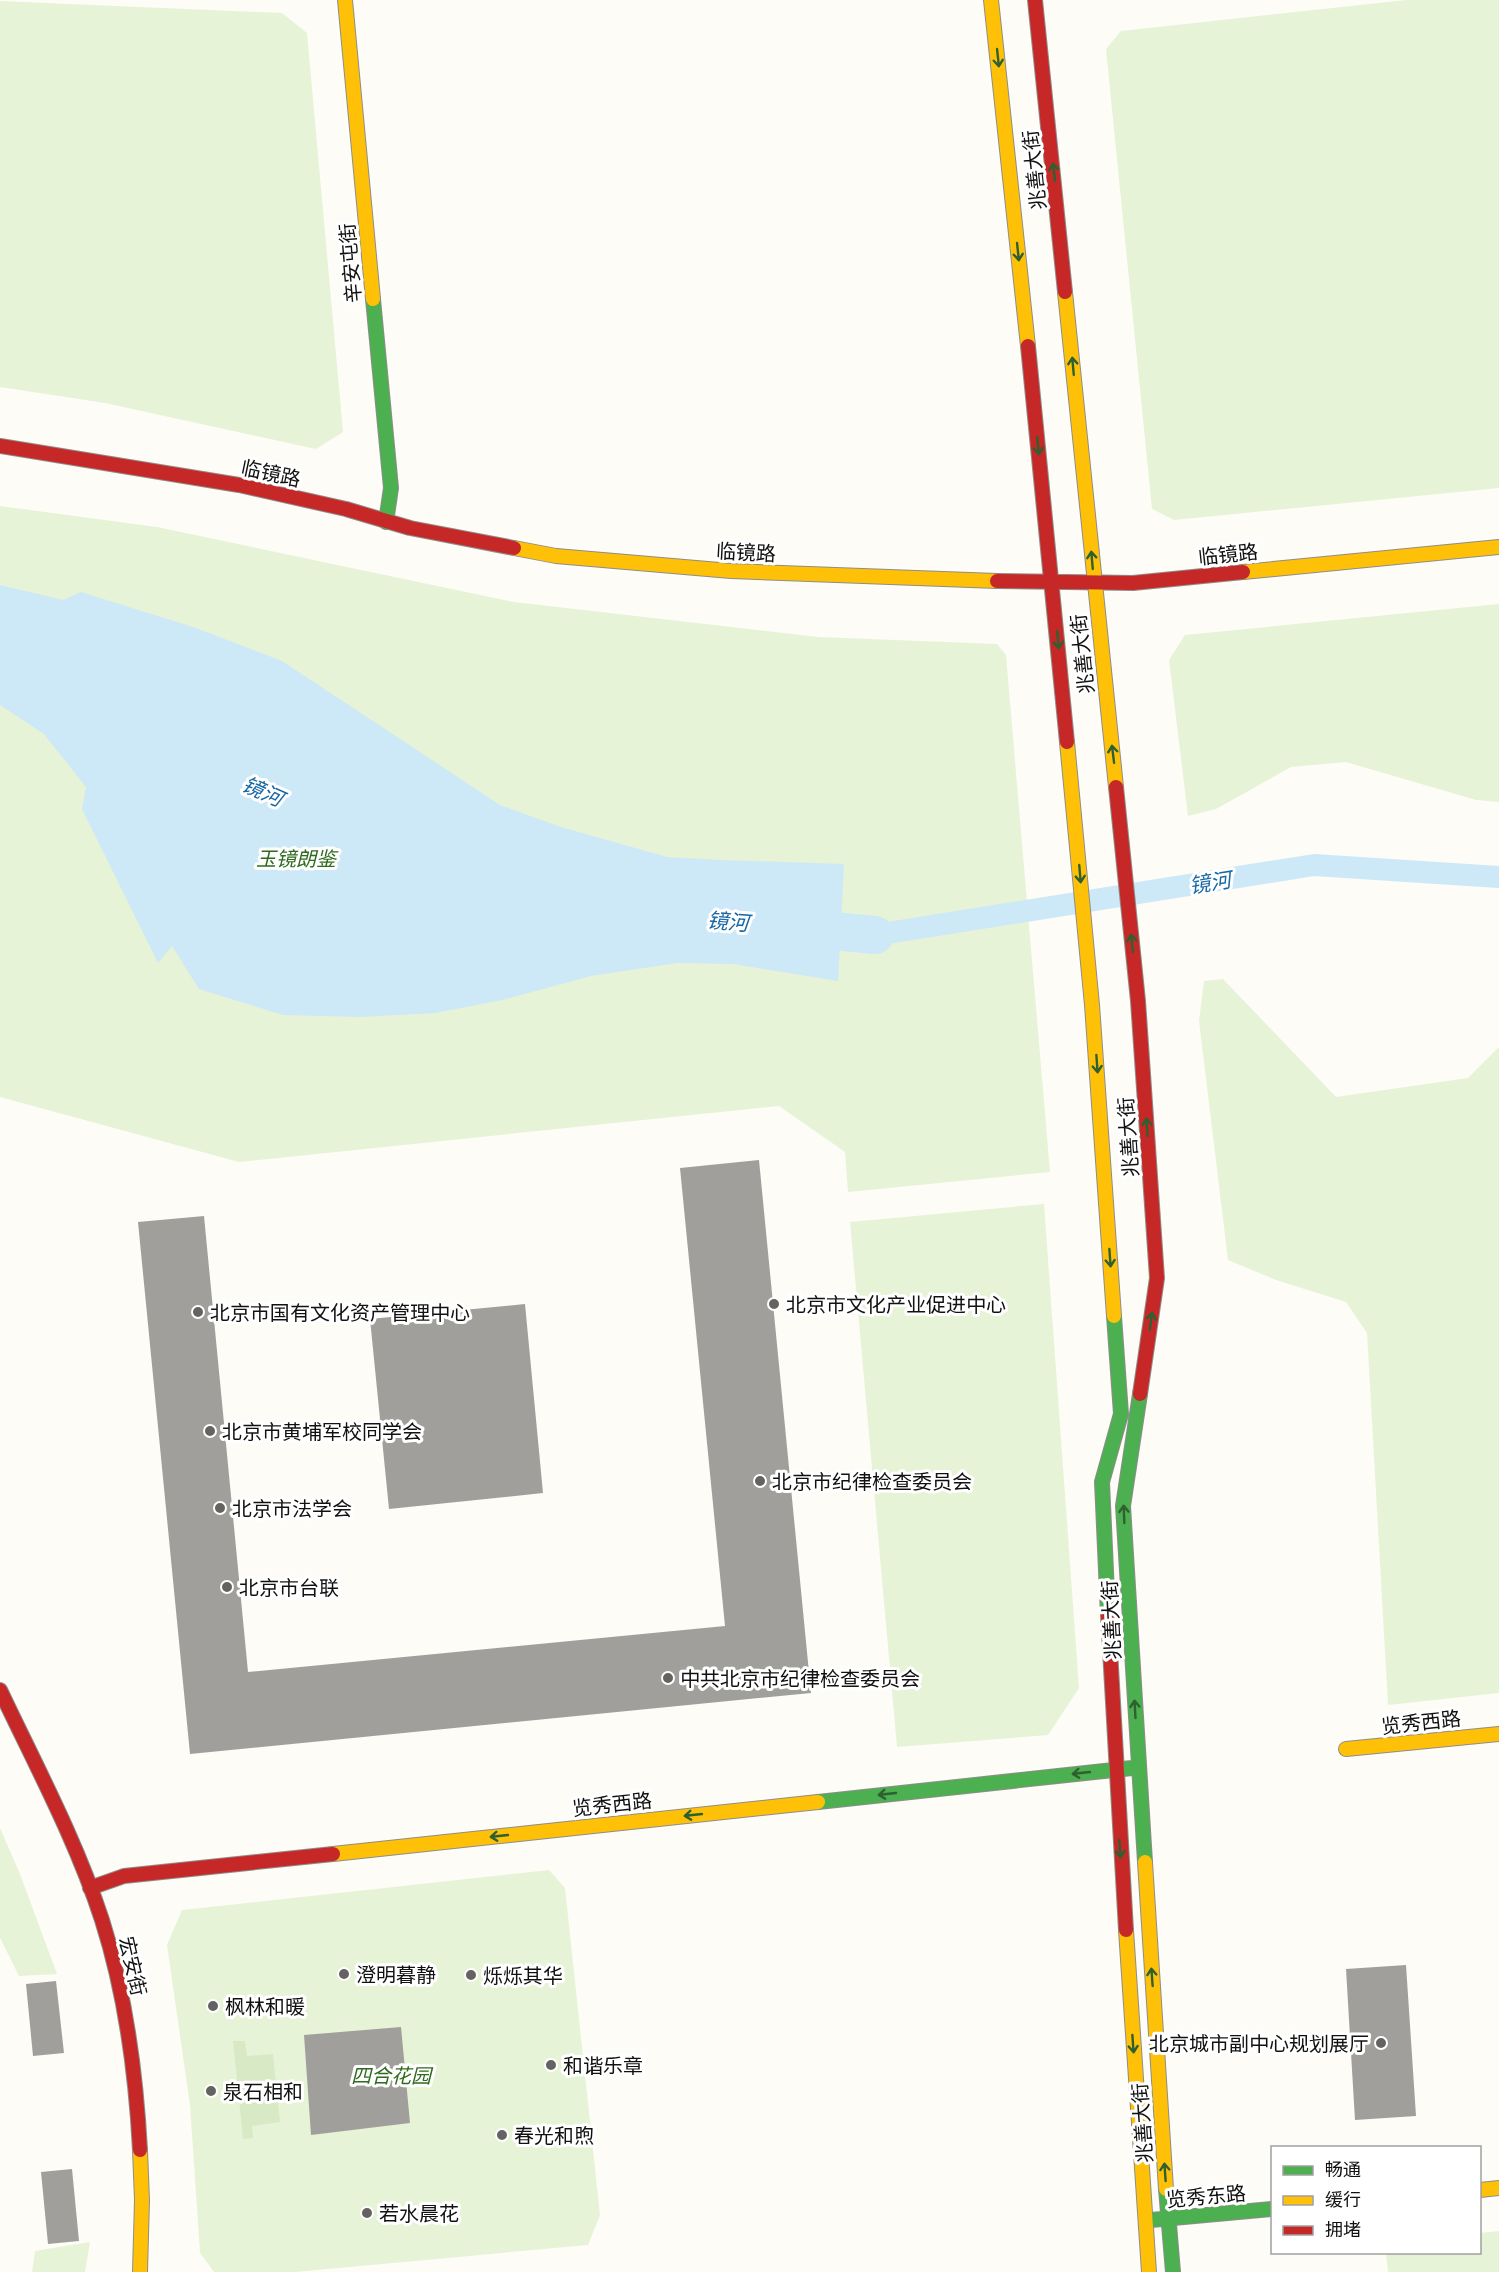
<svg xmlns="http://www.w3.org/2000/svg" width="1499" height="2272" font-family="'IBM Plex Serif','Noto Sans SC',serif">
  <rect width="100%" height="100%" fill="#fdfcf7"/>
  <path fill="#e7f3d7" d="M1406 0H1499V488L1174 520 1152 509 1106 49 1121 31Z
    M0 1 282 13 307 33 343 432 316 449 105 403 0 387Z
    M0 506 157 527 514 602 818 637 997 644 1006 655 1050 1172 848 1192 845 1152 779 1106 239 1162 0 1097Z
    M1499 604V802L1476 800 1346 762 1291 767 1216 809 1188 816 1169 660 1185 635Z
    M1223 979 1336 1097 1468 1078 1499 1047V1693L1388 1705 1367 1333 1346 1302 1276 1280 1228 1260 1199 1021 1204 981Z
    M1044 1204 1079 1688 1048 1735 897 1747 850 1222Z
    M0 1828 20 1874 57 1974 19 1976 0 1938Z
    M549 1870 565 1888 600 2215 588 2245 295 2272H214L200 2253 190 2105 167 1945 182 1910Z
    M1499 2231V2272H1388L1386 2253 1480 2252V2233Z
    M90 2242 85 2272H32L35 2251Z"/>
  <path fill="#d8eac5" d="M233 2041H245L247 2056 273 2054 280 2122 252 2126 253 2138 243 2139Z"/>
  <path fill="#cde8f7" d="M0 585 63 600 81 592 193 627 282 661 500 805 561 827 667 857 720 860 844 864 838 981 733 964 677 963 591 976 502 1000 435 1013 360 1017 283 1015 199 989 172 946 158 963 82 809 86 787 44 734 0 705Z"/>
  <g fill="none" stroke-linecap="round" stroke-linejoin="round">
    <path stroke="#cde8f7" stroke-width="22" d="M875 935 1314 865 1499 877"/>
    <path stroke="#cde8f7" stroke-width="38" d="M790 927 875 935"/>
  </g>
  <path fill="#a19f9c" d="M759 1160 811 1693 190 1754 138 1222 204 1216 248 1672 725 1626 680 1168Z
    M525 1304 543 1493 389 1509 370 1319Z
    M1406 1965 1416 2116 1355 2120 1346 1969Z
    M56 1981 64 2053 33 2056 26 1984Z
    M401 2027 410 2123 311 2135 304 2035Z
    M72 2169 79 2241 48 2244 41 2172Z"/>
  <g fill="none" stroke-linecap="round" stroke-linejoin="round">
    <g stroke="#8e8d8b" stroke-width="16">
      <path id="fast" d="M373 299 391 488 386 522
        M1140 1394 1123 1506 1145 1862
        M1108 1615 1102 1482 1121 1414 1114 1316
        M818 1802 1132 1768
        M1166 2189 1173 2272
        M1151 2220 1272 2209"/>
    </g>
    <g stroke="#8e8d8b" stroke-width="16">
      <path id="slow" d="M345 0 373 299
        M991 0 1028 346
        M1065 292 1116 787
        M514 548 556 556 731 571 997 581
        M1243 572 1499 547
        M1067 742 1092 1005
        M1092 1005 1114 1316
        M1346 1749 1499 1734
        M333 1854 818 1802
        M1145 1862 1166 2189
        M1126 1930 1149 2272
        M140 2150 142 2200 140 2272
        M1480 2190 1499 2188"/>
    </g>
    <g stroke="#8e8d8b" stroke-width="16">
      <path id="jam" d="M1035 0 1065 292
        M1028 346 1067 742
        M0 446 239 485 346 509 410 528 514 548
        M997 581 1133 583 1243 572
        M1116 787 1138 1001
        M1138 1001 1157 1278 1140 1394
        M1108 1615 1126 1930
        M0 1690C36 1766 76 1840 102 1920 125 1992 136 2074 140 2150
        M90 1888 124 1876 333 1854"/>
    </g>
    <use href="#fast" stroke="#4caf50" stroke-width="14"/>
    <use href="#slow" stroke="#ffc107" stroke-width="14"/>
    <use href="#jam" stroke="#c62828" stroke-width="14"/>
  </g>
  <defs><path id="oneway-shaft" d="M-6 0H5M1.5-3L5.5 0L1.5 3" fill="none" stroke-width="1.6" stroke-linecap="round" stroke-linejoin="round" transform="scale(1.5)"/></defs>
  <g stroke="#2e6030">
    <use href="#oneway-shaft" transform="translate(998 58) rotate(84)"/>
    <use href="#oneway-shaft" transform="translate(1054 172) rotate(-96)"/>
    <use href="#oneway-shaft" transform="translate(1018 252) rotate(84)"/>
    <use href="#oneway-shaft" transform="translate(1073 366) rotate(-95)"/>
    <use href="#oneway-shaft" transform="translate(1038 446) rotate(84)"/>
    <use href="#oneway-shaft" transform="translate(1092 560) rotate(-95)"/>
    <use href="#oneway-shaft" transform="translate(1058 640) rotate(85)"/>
    <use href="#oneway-shaft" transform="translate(1113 754) rotate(-97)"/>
    <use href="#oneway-shaft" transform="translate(1080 874) rotate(85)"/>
    <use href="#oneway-shaft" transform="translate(1132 943) rotate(-96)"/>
    <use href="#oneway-shaft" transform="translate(1097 1064) rotate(86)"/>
    <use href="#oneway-shaft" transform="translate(1147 1127) rotate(-94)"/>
    <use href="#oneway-shaft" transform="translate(1110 1258) rotate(86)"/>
    <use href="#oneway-shaft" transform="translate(1151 1321) rotate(-82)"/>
    <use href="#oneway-shaft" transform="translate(1124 1514) rotate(-92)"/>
    <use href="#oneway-shaft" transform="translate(1135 1709) rotate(-93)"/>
    <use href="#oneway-shaft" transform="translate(1081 1773) rotate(174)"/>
    <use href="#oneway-shaft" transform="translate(887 1794) rotate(174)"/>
    <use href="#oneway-shaft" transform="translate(693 1815) rotate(174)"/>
    <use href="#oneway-shaft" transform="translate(499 1836) rotate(174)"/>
    <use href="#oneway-shaft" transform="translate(1120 1849) rotate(86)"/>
    <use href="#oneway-shaft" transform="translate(1152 1977) rotate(-94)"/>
    <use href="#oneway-shaft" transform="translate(1133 2044) rotate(86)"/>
    <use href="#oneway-shaft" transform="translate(1165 2172) rotate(-94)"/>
  </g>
  <g fill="#646362" stroke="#fff" stroke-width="2">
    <circle cx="774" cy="1304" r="6"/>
    <circle cx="198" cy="1312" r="6"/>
    <circle cx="210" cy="1431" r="6"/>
    <circle cx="760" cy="1481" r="6"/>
    <circle cx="220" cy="1508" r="6"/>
    <circle cx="227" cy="1587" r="6"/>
    <circle cx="668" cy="1678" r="6"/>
    <circle cx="344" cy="1974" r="6"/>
    <circle cx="471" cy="1975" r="6"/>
    <circle cx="213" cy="2006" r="6"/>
    <circle cx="1381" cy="2043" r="6"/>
    <circle cx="551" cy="2065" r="6"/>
    <circle cx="211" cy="2091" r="6"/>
    <circle cx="502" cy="2135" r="6"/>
    <circle cx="367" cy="2213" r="6"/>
  </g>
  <g text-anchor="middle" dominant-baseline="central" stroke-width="6" stroke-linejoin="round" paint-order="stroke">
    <g font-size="20" fill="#111" stroke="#fff">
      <text transform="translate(1034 170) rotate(-96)">兆善大街</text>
      <text transform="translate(350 263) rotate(-95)">辛安屯街</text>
      <text transform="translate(271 473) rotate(12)">临镜路</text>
      <text transform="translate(746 552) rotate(3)">临镜路</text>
      <text transform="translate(1228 554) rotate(-6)">临镜路</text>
      <text transform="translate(1082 654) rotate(-96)">兆善大街</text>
      <text transform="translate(1128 1137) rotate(-94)">兆善大街</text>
      <text transform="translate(1111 1620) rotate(-93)">兆善大街</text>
      <text transform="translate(1421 1722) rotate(-6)">览秀西路</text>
      <text transform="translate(612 1804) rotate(-6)">览秀西路</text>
      <text transform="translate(133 1966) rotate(77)">宏安街</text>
      <text transform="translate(1142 2123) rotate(-94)">兆善大街</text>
      <text transform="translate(1206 2196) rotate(-5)">览秀东路</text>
    </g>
    <g font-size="20" font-style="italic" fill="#2f6b1f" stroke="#fff">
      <text x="296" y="858">玉镜朗鉴</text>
      <text x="391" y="2075">四合花园</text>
    </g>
    <g font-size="20" fill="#111" stroke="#fff" text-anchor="start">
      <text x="786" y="1304">北京市文化产业促进中心</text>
      <text x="210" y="1312">北京市国有文化资产管理中心</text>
      <text x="222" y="1431">北京市黄埔军校同学会</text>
      <text x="772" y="1481">北京市纪律检查委员会</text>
      <text x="232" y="1508">北京市法学会</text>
      <text x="239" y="1587">北京市台联</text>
      <text x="680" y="1678">中共北京市纪律检查委员会</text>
      <text x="356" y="1974">澄明暮静</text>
      <text x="483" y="1975">烁烁其华</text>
      <text x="225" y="2006">枫林和暖</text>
      <text x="1369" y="2043" text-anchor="end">北京城市副中心规划展厅</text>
      <text x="563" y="2065">和谐乐章</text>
      <text x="223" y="2091">泉石相和</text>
      <text x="514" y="2135">春光和煦</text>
      <text x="379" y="2213">若水晨花</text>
    </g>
    <g font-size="21" font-style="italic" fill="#1768a6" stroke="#fff">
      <text transform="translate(263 791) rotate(24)">镜河</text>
      <text transform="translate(1210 882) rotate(-9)">镜河</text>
      <text transform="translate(728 921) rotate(5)">镜河</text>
    </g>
  </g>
  <rect x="1271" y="2146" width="210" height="108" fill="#ffffff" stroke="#a0a0a0" stroke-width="1.5"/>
  <rect x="1283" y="2166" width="30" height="9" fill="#4caf50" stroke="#a0a0a0" stroke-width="1.5"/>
  <text x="1325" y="2176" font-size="18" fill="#111111">畅通</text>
  <rect x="1283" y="2196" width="30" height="9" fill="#ffc107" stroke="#a0a0a0" stroke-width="1.5"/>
  <text x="1325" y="2206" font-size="18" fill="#111111">缓行</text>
  <rect x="1283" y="2226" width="30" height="9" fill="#c62828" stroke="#a0a0a0" stroke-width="1.5"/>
  <text x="1325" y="2236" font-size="18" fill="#111111">拥堵</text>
</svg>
